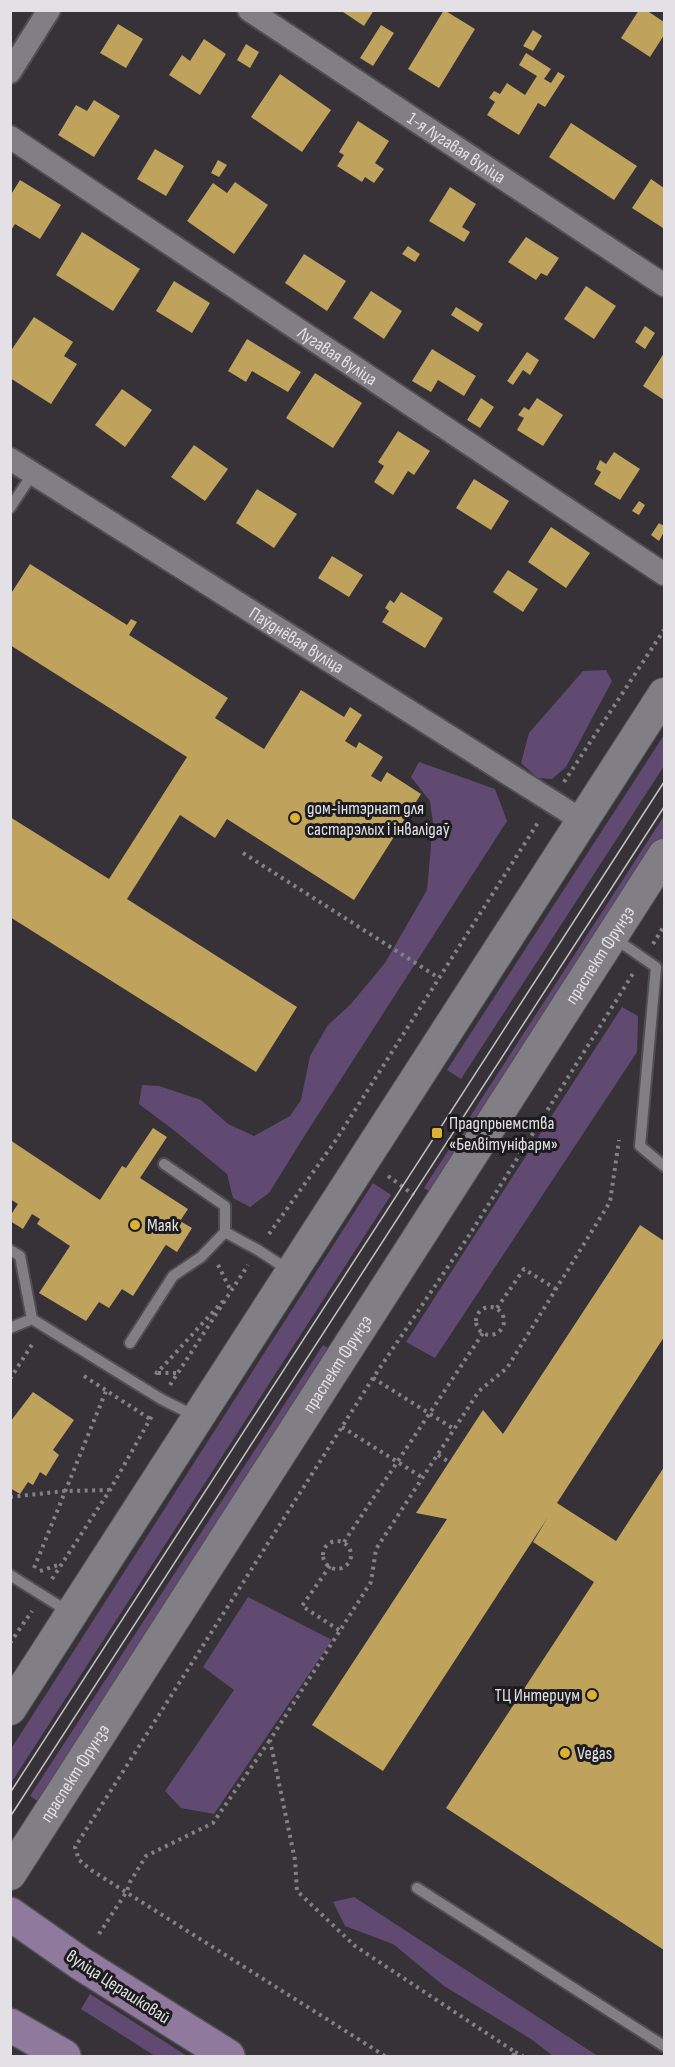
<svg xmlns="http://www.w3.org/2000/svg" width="675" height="2067" font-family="'Sofia Sans Condensed',sans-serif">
  <rect width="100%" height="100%" fill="#363238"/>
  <path fill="#614a72" d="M606 670 612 681 566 767 552 779 538 778 521 763 529 733 583 671Z
    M664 735V766L461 1079 447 1070Z
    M419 762 495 789 507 821 305 1135 269 1193 250 1207 233 1198 227 1174 175 1131 139 1104 142 1085 159 1086 201 1100 228 1124 254 1136 290 1116 301 1100 310 1056 328 1025 350 1005 385 963 427 890 433 823 430 801 411 777Z
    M664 816V842L436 1196 424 1188Z
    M622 1007 638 1016 637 1052 435 1358 406 1342Z
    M373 1183 391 1195 11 1783V1749Z
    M323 1345 333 1351 41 1803 30 1796Z
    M248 1597 332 1640 214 1814 181 1808 165 1791 234 1690 203 1667Z
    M354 1897 590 2051 598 2056H553L531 2039 444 1986 393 1944 345 1926 333 1902Z
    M90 1994 187 2056H155L81 2009Z"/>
  <path fill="#bfa35c" d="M340 10H374L364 26Z
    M444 10 475 29 439 88 408 69Z
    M639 10H646L664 22V35L650 57 621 38Z
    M118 24 143 39 126 68 100 53Z
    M381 25 394 33 373 66 360 58Z
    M533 30 542 36 533 51 523 46Z
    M204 39 226 54 200 95 169 75 182 55 190 61Z
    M246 44 259 52 250 68 237 60Z
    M526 53 551 69 544 79 551 83 558 72 565 76 545 107 538 103 519 135 487 115 495 102 489 98 494 91 500 94 507 83 525 95 537 76 519 65Z
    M280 74 331 110 302 152 251 117Z
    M94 100 120 116 94 157 58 135 76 105 87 111Z
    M358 121 389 141 375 163 384 169 374 183 365 177 362 182 337 166 344 155 339 152Z
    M571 123 637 166 614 200 549 157Z
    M155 149 184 166 166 196 137 179Z
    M218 160 227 165 219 177 211 173Z
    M651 179 664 188 663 228 632 208Z
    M20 180 61 205 40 239 15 224 10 232V196Z
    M235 182 268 205 234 254 187 221 213 183 227 193Z
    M450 187 476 204 462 227 470 232 464 242 429 221Z
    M82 232 140 269 113 311 56 275Z
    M526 237 559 258 547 276 541 273 536 280 508 262Z
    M408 246 420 254 415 262 402 254Z
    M304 254 346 281 327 311 285 283Z
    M174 281 210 303 192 333 156 311Z
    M586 286 616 306 594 339 564 319Z
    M371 291 402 311 384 339 353 318Z
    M456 307 483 324 478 332 451 315Z
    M34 317 73 342 64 356 77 364 51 404 10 378V352Z
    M645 326 655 333 645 349 635 342Z
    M247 339 301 372 288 392 252 371 246 382 228 371Z
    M432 349 476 376 464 396 438 380 431 392 412 381Z
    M527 352 539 360 530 375 523 370 513 385 507 381Z
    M664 353V400L643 386Z
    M315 373 362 403 333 448 286 418Z
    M122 389 152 410 125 447 95 425Z
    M481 398 494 407 480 428 467 420Z
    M537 398 563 415 543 446 517 430 524 418 518 415 524 407 529 410Z
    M398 431 430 451 414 475 408 471 393 495 374 482 384 466 378 462Z
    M194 445 228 469 205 501 171 477Z
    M614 452 640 469 620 500 594 484 601 472 596 469 600 460 606 464Z
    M474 479 509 501 491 530 456 508Z
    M257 489 297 514 274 548 236 523Z
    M639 501 645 505 639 515 632 511Z
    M659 523 664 526V532L659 541 651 535Z
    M551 527 590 553 566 588 528 562Z
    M332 556 363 575 349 597 318 578Z
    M30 564 127 625 131 619 137 622 129 635 228 698 215 718 264 749 301 690 344 717 350 707 362 715 345 741 356 748 359 742 383 757 371 776 381 782 387 772 421 794 354 900 227 819 215 838 180 815 127 899 297 1007 256 1072 10 917V817L109 879 187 757 10 645V595Z
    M508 570 538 589 523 612 493 592Z
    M401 592 443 618 425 648 382 622 389 611 385 608 390 600 394 603Z
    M153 1128 167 1137 140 1178 188 1209 180 1221 192 1228 177 1252 166 1245 165 1246 133 1296 122 1289 109 1308 99 1302 86 1321 39 1293 70 1246 37 1224 40 1219 32 1214 23 1229 10 1221V1216L18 1204 10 1199V1140L100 1200 122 1166 126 1168Z
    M640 1225 664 1241V1337L557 1503 616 1541 664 1467V1950L446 1808 594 1582 533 1542 548 1517 383 1771 312 1725 447 1519 416 1513 483 1410 503 1434Z
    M33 1392 74 1420 53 1450 59 1455 46 1476 40 1472 33 1485 28 1482 20 1494 10 1488V1422Z"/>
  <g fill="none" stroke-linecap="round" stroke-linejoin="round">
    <g stroke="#504e53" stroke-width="14">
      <path id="lane" d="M10 508 33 473
        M614 938 656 967 640 1146 664 1166
        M164 1164 225 1206V1232L258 1250 290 1271
        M10 1250 20 1256 32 1319
        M10 1328 32 1319 161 1399 195 1416
        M130 1343 173 1276 201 1257 225 1232
        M10 1575 69 1612
        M417 1888 664 2046"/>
    </g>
    <g stroke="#504e53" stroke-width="26">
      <g id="street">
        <path id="s1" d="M249 10 664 285"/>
        <path d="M10 72 49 10"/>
        <path id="s2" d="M10 137 664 574"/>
        <path id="s3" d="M10 459 583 821"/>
      </g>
    </g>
    <g stroke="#504e53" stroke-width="34">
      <g id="secondary">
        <path d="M10 1709 664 694"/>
        <path id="s4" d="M10 1874 664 855"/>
      </g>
    </g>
    <g stroke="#504e53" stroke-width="36">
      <path id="primary" d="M10 1914 80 1963 228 2056
        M10 2025 64 2056"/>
    </g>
    <path stroke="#848186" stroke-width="4" stroke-dasharray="3 4.5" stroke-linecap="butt" d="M564 782 664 630
      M243 853 439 978
      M653 944 664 926
      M388 1176 414 1195
      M269 1234 336 1140 539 821
      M218 1265 231 1291
      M476 1321a14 14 0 1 1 28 0a14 14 0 1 1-28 0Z
      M497 1308 524 1269 556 1289
      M155 1372 157 1373 223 1301
      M158 1373H177
      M84 1376 150 1419
      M373 1378 454 1429
      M10 1379 33 1343 35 1344
      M170 1385 248 1265
      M342 1427 423 1478
      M438 1455 449 1462
      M10 1497 65 1491 109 1490
      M323 1555a14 14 0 1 1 28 0a14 14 0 1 1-28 0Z
      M344 1542 483 1333
      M330 1566 302 1606 339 1630
      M34 1568 106 1391
      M40 1571 61 1564
      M52 1579 110 1490 153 1414
      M10 1643 32 1611
      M99 1934 127 1891 130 1882 146 1856 213 1823 270 1740
      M515 2052 523 2056
      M385 2056 91 1870 79 1860 75 1847 373 1378 470 1234 634 972
      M513 2056 515 2052 355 1946 297 1891 295 1860 270 1740 371 1582 376 1549 479 1391 507 1368 610 1202 619 1140"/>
    <use href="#lane" stroke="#827e85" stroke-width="10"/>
    <use href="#street" stroke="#827e85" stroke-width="22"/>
    <use href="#secondary" stroke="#827e85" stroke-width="32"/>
    <use href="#primary" stroke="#8f7a9e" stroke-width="33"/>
    <path stroke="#c4c1c6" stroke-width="1.5" d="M10 1793 664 782
      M10 1817 664 807"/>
  </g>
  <g fill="#deb133" stroke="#1c1b1e" stroke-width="2">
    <circle cx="295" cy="818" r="6"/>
    <rect x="431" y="1127" width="12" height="12" rx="3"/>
    <circle cx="135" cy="1225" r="6"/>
    <circle cx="592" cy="1695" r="6"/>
    <circle cx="565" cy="1753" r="6"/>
  </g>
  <g text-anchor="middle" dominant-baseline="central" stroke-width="6" stroke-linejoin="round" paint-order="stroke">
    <g font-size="18" fill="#e3e1e5" stroke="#1c1b1e">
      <text stroke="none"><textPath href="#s1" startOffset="249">1-я Лугавая вуліца</textPath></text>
      <text stroke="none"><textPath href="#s2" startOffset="394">Лугавая вуліца</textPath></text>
      <text stroke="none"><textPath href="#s3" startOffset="339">Паўднёвая вуліца</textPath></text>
      <text stroke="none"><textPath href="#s4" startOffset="1092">праспект Фрунзэ</textPath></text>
      <text stroke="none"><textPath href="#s4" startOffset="606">праспект Фрунзэ</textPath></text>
      <text stroke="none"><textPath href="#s4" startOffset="120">праспект Фрунзэ</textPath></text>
      <text transform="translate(118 1987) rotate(33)">вуліца Церашковай</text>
    </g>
    <g font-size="18" fill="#e3e1e5" stroke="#1c1b1e" text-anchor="start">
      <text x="307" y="808">дом-інтэрнат для<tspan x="307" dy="21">састарэлых і інвалідаў</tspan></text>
      <text x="449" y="1123">Прадпрыемства<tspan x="449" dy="21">«Белвітуніфарм»</tspan></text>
      <text x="147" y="1225">Маяк</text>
      <text x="580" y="1695" text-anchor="end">ТЦ Интериум</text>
      <text x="577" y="1753">Vegas</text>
    </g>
  </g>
  <rect width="675" height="2067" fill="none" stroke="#e3e1e5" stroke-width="24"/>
</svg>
